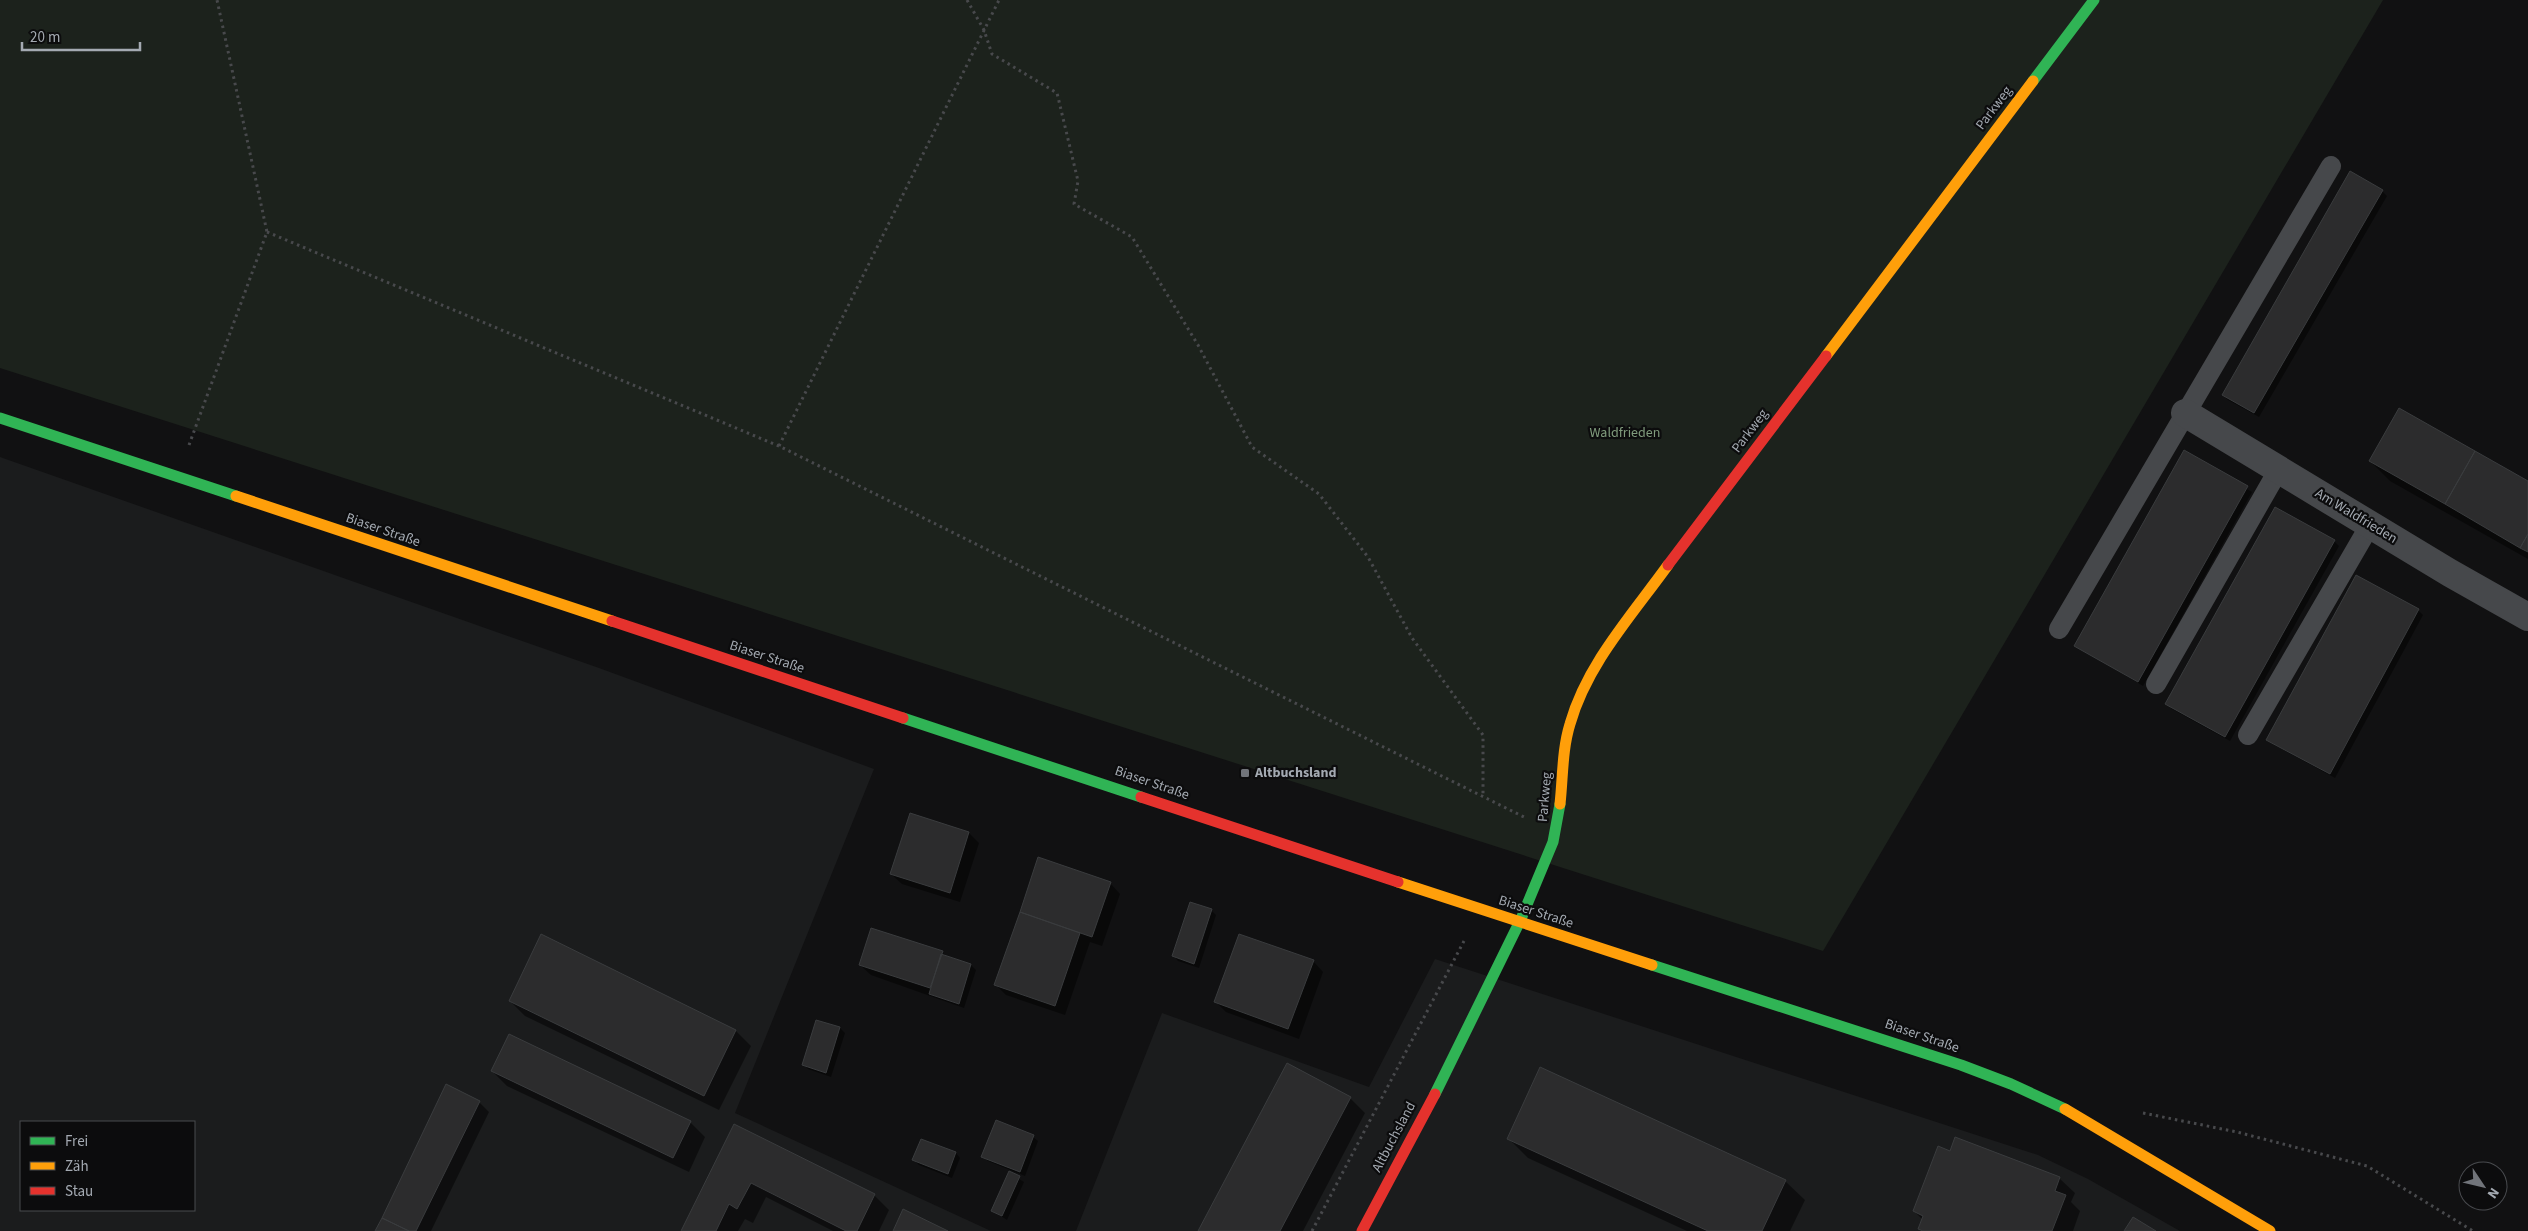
<svg xmlns="http://www.w3.org/2000/svg" width="2528" height="1231" font-family="'Source Sans 3',sans-serif">
  <rect width="100%" height="100%" fill="#111112"/>
  <path fill="#1b1c1d" fill-rule="evenodd" d="M0 457 599 668 874 769 735 1113 991 1231H0ZM21 1122H194V1210H21Z
    M1435 959 2038 1155 2088 1179 2180 1231H1076L1162 1013 1369 1087Z"/>
  <path fill="#1c221c" d="M0 0H2383L1823 951 0 368Z"/>
  <path fill="#0007" d="M2382 191 2387 196 2259 417 2228 400 2223 395Z
    M2185 452 2252 492 2143 686 2076 645Z
    M2370 461 2528 482V559L2390 481Z
    M2334 541 2339 546 2230 741 2172 709 2167 704Z
    M2418 610 2423 615 2335 778 2273 744 2268 739Z
    M969 833 979 843 960 902 902 884 891 874Z
    M1039 859 1110 883 1120 894 1102 946 1090 942 1065 1015 1006 995 996 985Z
    M1211 910 1216 915 1199 968 1178 961 1174 956Z
    M942 952 948 958 971 965 976 970 964 1008 871 975 860 965Z
    M1313 961 1323 972 1299 1039 1226 1012 1216 1002Z
    M510 1001 736 1031 751 1046 719 1110 525 1016Z
    M817 1021 840 1028 845 1033 831 1077 808 1069 804 1064Z
    M492 1071 690 1122 705 1137 689 1172 507 1086Z
    M1350 1098 1365 1113 1303 1231H1200Z
    M479 1102 489 1112 431 1231H377Z
    M734 1126 874 1195 889 1210 879 1231H833L766 1197 753 1223 745 1219 738 1231H682Z
    M1033 1137 1038 1141 1025 1176 988 1161 983 1156Z
    M1509 1139 1785 1181 1805 1200 1790 1231H1687L1528 1158Z
    M922 1140 956 1153 960 1158 952 1178 919 1165 914 1160Z
    M1950 1152 2059 1178 2075 1193 2071 1202 2080 1211 2073 1231H1922L1919 1229 1923 1220 1914 1211Z
    M1009 1173 1024 1182 1007 1220 992 1210Z"/>
  <path fill="#2c2c2d" stroke="#3a3c3e" d="M2350 171 2383 190 2254 413 2222 395Z
    M2399 408 2475 451 2445 504 2369 461Z
    M2184 450 2248 486 2138 682 2074 646Z
    M2475 451 2528 481V534L2520 548 2445 504Z
    M2275 507 2335 540 2225 737 2165 704Z
    M2528 534V552L2520 548Z
    M2356 575 2419 609 2330 774 2266 740Z
    M910 813 969 832 950 893 890 874Z
    M1038 857 1111 882 1092 937 1020 912Z
    M1190 902 1212 909 1194 964 1172 956Z
    M1020 912 1080 933 1055 1006 994 985Z
    M871 928 943 951 930 988 859 965Z
    M541 934 736 1030 704 1096 509 1001Z
    M1239 934 1314 960 1288 1029 1214 1002Z
    M941 954 971 964 959 1004 929 994Z
    M816 1020 840 1027 826 1073 802 1065Z
    M509 1034 691 1121 673 1158 491 1071Z
    M1287 1063 1351 1097 1280 1231H1198Z
    M1540 1067 1786 1180 1762 1231H1708L1507 1139Z
    M446 1084 480 1101 416 1231H409L382 1218Z
    M996 1120 1034 1135 1020 1172 981 1157Z
    M734 1124 875 1194 857 1231H846L751 1183 737 1209 729 1204 716 1231H681Z
    M1955 1137 2060 1177 2055 1191 2066 1195 2052 1231H1923L1918 1229 1923 1216 1913 1211 1938 1146 1950 1151Z
    M921 1139 956 1152 948 1174 912 1160Z
    M1009 1171 1020 1176 1002 1216 991 1211Z
    M903 1209 948 1231H893Z
    M2133 1217 2156 1231H2124Z
    M382 1218 409 1231H375Z"/>
  <g fill="none" stroke-linecap="round" stroke-linejoin="round">
    <path stroke="#48494c" stroke-width="3" stroke-dasharray="2.5 4" stroke-linecap="butt" d="M967 0 984 30 992 54 1057 93 1078 181 1074 204 1132 237 1198 345 1252 447 1319 494 1368 557 1412 638 1483 735V796
      M267 232 779 446 1524 817
      M189 445 267 232 217 0
      M779 446 999 0
      M2143 1113 2237 1132 2367 1166 2473 1231
      M1312 1231 1464 941"/>
    <path stroke="#46484b" stroke-width="20" d="M2059 629 2331 166
      M2156 684 2279 469
      M2248 735 2370 525"/>
    <path stroke="#46484b" stroke-width="28" d="M2185 413 2450 573 2528 617"/>
    <path stroke="#30b455" stroke-width="11" d="M2033 81 2094 0
      M0 418 236 496
      M903 718 1141 797
      M1652 965 1961 1065 2011 1084 2065 1109
      M1435 1094 1521 919 1553 842 1560 804"/>
    <path stroke="#ff9f0a" stroke-width="11" d="M1826 356 2033 81
      M236 496 612 621
      M1560 804C1563 777 1562 750 1570 724 1587 664 1632 615 1668 565
      M1398 882 1652 965
      M2065 1109 2270 1231"/>
    <path stroke="#e5322d" stroke-width="11" d="M1668 565 1826 356
      M612 621 903 718
      M1141 797 1398 882
      M1362 1231 1435 1094"/>
  </g>
  <rect fill="#71747a" stroke="#0c0c0d" stroke-width="2" x="1240" y="768" width="10" height="10" rx="2.5"/>
  <g text-anchor="middle" dominant-baseline="central" stroke-width="4.5" stroke-linejoin="round" paint-order="stroke">
    <g font-size="14" fill="#a4aab2" stroke="#0c0c0d">
      <text transform="translate(1994 108) rotate(-53)">Parkweg</text>
      <text transform="translate(1750 431) rotate(-53)">Parkweg</text>
      <text transform="translate(2356 516) rotate(31)">Am Waldfrieden</text>
      <text transform="translate(383 530) rotate(19)">Biaser Straße</text>
      <text transform="translate(767 657) rotate(18)">Biaser Straße</text>
      <text transform="translate(1152 783) rotate(19)">Biaser Straße</text>
      <text transform="translate(1545 797) rotate(-85)">Parkweg</text>
      <text transform="translate(1536 912) rotate(18)">Biaser Straße</text>
      <text transform="translate(1922 1036) rotate(19)">Biaser Straße</text>
      <text transform="translate(1394 1137) rotate(-62)">Altbuchsland</text>
    </g>
    <g font-size="14" fill="#809b7d" stroke="#0c0c0d">
      <text x="1625" y="433">Waldfrieden</text>
    </g>
    <g font-size="14" font-weight="bold" fill="#a4aab2" stroke="#0c0c0d" text-anchor="start">
      <text x="1255" y="773">Altbuchsland</text>
    </g>
  </g>
  <rect x="20" y="1121" width="175" height="90" fill="#0c0c0d" stroke="#494b4f"/>
  <rect x="30" y="1137" width="25" height="8" fill="#30b455" stroke="#494b4f"/>
  <text x="65" y="1146" font-size="15" fill="#a4aab2">Frei</text>
  <rect x="30" y="1162" width="25" height="8" fill="#ff9f0a" stroke="#494b4f"/>
  <text x="65" y="1171" font-size="15" fill="#a4aab2">Zäh</text>
  <rect x="30" y="1187" width="25" height="8" fill="#e5322d" stroke="#494b4f"/>
  <text x="65" y="1196" font-size="15" fill="#a4aab2">Stau</text>
  <g transform="translate(2483 1186) rotate(125)"><circle r="24" fill="#0c0c0d" stroke="#494b4f"/>
  <path d="M0-4L9 19L0 12L-9 19Z" fill="#71747a"/>
  <text y="-8" font-size="14" font-weight="bold" text-anchor="middle" fill="#a4aab2">N</text>
  </g>
  <path d="M22 42v8h118v-8" fill="none" stroke="#a4aab2" stroke-width="2.5"/>
  <text x="30" y="42" font-size="15" fill="#a4aab2" stroke="#0c0c0d" stroke-width="4" paint-order="stroke">20 m</text>
</svg>
